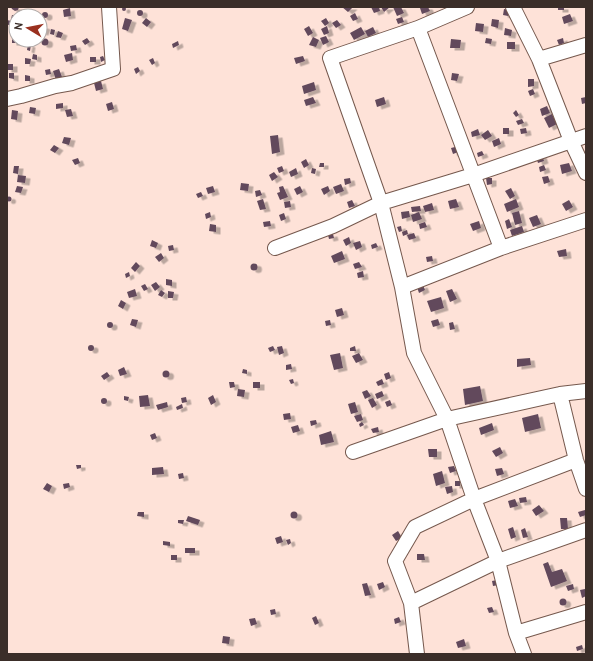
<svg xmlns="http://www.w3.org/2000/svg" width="593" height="661" font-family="'PT Sans',sans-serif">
  <defs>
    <filter id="shadow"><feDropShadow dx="4.5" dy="2.5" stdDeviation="0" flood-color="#0004"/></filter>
  </defs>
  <rect width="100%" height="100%" fill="#fee2d8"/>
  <path fill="#624a5c" filter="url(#shadow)" d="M122 9a2 2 0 1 1 4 0a2 2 0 1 1-4 0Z
    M11 7H19L18 10 15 11 12 9Z
    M342 7H353L348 12Z
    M371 7H379L380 11 374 13Z
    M381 7H390L384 12Z
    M393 7H401L404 13 397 16Z
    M422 7H428L430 11 422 14 420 8Z
    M558 7H564V10H558Z
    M70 8 71 16 64 17 63 10Z
    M504 9 509 10 508 16 503 15Z
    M137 13a3 3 0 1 1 6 0a3 3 0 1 1-6 0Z
    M42 15a3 3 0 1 1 6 0a3 3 0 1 1-6 0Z
    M355 13 358 19 353 21 350 16Z
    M570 14 573 21 564 24 562 17Z
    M12 15 16 16 15 20 11 19Z
    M402 17 404 22 398 24 396 19Z
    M125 18 132 20 128 31 122 29Z
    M146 18 151 22 147 27 142 23Z
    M326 18 329 23 325 26 321 21Z
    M492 19 499 20 498 28 491 26Z
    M7 20 11 21 10 25H7Z
    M337 20 341 25 336 28 332 23Z
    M476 23 484 24 483 32 475 31Z
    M40 25 46 27 44 33 40 32Z
    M309 26 313 33 308 36 304 29Z
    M327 26 329 33 324 35 321 29Z
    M361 27 365 34 354 40 350 33Z
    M373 27 376 33 368 37 365 31Z
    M505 28 512 30 511 36 504 35Z
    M51 29 55 30 54 35 50 34Z
    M58 31 63 33 61 38 56 37Z
    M12 36H16V40H19L20 43H12Z
    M326 36 329 42 323 45 320 38Z
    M313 37 319 40 316 47 309 45Z
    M87 38 90 42 85 45 82 41Z
    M486 38 492 39 491 44 485 43Z
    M563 38 564 43 559 45 557 40Z
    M41.5 42a3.5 3.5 0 1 1 7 0a3.5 3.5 0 1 1-7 0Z
    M451 39 461 40 460 48H450Z
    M178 41 179 45 173 48 172 44Z
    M507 42H515V49H507Z
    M28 44 31 45 30 51 27 50Z
    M76 45 77 50 71 51 70 46Z
    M72 53 73 60 66 62 64 55Z
    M33 54 37 55V60L32 59Z
    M103 56 105 60 101 62 100 57Z
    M303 56 305 61 296 64 294 58Z
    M90 57H96V62H90Z
    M25 58 31 59 30 64H25Z
    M153 58 155 63 152 65 149 60Z
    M7 64H13V70H7Z
    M138 67 140 71 136 74 134 69Z
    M50 69 51 74 46 75 45 70Z
    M59 69 62 77 56 80 53 71Z
    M9 73H14V79L9 78Z
    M452 73 459 74 457 81 451 80Z
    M25 75 30 76V81H25Z
    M528 79H534V86L528 87Z
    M101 81 103 89 96 91 94 83Z
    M314 82 316 90 304 94 302 86Z
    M533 89 535 94 530 96 528 91Z
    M313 97 316 103 306 106 304 100Z
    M384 97 386 104 377 107 375 100Z
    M586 97V103L582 104 581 98Z
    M112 102 114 109 108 111 106 104Z
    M63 103V108L56 109V104Z
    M547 106 550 113 542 116 540 109Z
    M30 107 36 108 35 114 29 113Z
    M71 109 73 116 67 117 65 110Z
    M12 110 18 111 17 120 11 119Z
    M516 110 519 115 516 117 513 113Z
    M552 114 557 124 549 128 544 118Z
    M522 119 524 123 518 125 516 121Z
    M503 128H509V134H503Z
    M526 128 527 133 521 134 520 129Z
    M478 129 480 135 472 137 471 132Z
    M488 130 492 136 485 140 481 135Z
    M278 135 280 152 272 154 270 136Z
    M64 137 71 138 69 145 62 143Z
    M499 138 501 144 494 147 492 141Z
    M54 145 59 148 55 153 50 150Z
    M459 146 461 151 453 154 451 148Z
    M482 151 484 155 478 157 477 153Z
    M542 155 544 161 538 163 536 157Z
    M78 158 80 163 75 165 72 160Z
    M306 159 309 165 304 168 301 162Z
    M320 163H324V167H319Z
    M569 163 572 171 562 174 560 165Z
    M544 165 546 170 540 172 539 167Z
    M14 166H19L18 174 13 173Z
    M282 166 284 171 279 173 277 168Z
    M296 168 298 174 291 177 289 172Z
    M312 168 316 169 315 174 311 173Z
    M274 172 278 177 272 181 269 175Z
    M18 175 26 176 25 183 17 182Z
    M548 176 550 182 544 184 542 177Z
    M350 178 351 183 345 185 344 179Z
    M486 178H492V184L487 185Z
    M241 183 249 184 248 191 240 190Z
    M341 184 344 191 336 194 333 187Z
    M17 186 23 187 21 193 15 192Z
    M213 186 215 192 208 194 206 188Z
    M283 186 288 197 280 200 277 193 280 192 279 187Z
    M300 186 303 192 297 195 294 189Z
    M328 186 330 191 324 195 321 189Z
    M511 188 515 196 510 199 505 191Z
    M260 190 262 195 256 197 255 191Z
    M201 192 203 196 198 198 196 194Z
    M6.5 199a2.5 2.5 0 1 1 5 0a2.5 2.5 0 1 1-5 0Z
    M263 199 266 209 260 210 257 201Z
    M456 199 459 207 450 209 448 201Z
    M516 199 519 207 507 212 504 204Z
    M352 200 355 206 349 208 347 202Z
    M569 200 573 207 566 211 562 204Z
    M290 201 291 207 285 208 284 202Z
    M432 203 434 210 425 212 423 206Z
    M420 206 421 211 412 212 411 207Z
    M409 211 410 217 402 219 401 212Z
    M519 211 522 223 515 225 512 213Z
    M210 212 211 217 206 219 205 214Z
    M419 212 422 219 413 222 411 215Z
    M284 213 286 219 281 221 279 215Z
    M537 215 541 224 533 227 529 218Z
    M509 219 512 227 507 229 505 221Z
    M270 221 271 226 264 227 263 222Z
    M479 221 481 228 473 231 470 224Z
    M425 222 427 227 420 229 419 224Z
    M210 224 216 225V232L209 231Z
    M401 226 402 231 399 232 397 227Z
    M522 226 524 232 512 236 510 230Z
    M407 230 408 234 403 236 402 232Z
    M414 233 416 238 409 240 407 235Z
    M333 234 334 238 329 239 328 235Z
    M349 237 351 243 346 246 343 240Z
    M152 240 158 243 156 248 150 246Z
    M360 241 362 247 356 250 353 243Z
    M376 243 378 247 372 249 371 245Z
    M173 245 174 250 169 251 168 246Z
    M566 249 567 256 559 257 557 251Z
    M342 251 345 259 334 263 331 256Z
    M161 253 164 258 159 262 155 257Z
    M432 256 433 261 427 262 426 257Z
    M136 262 140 266 135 272 131 268Z
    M359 262 362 267 355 269 353 264Z
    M250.5 267a3.5 3.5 0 1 1 7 0a3.5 3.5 0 1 1-7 0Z
    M363 271 364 277 358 278 357 273Z
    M129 272 130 276 126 278 125 274Z
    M166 279 172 280V286L166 285Z
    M156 282 160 287 155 291 151 285Z
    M145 284 148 289 144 291 141 286Z
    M423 285 425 290 419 293 417 287Z
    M135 289 137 296 129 298 127 292Z
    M452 289 457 299 450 302 446 291Z
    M161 290 165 293 162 297 158 295Z
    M168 291 174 292 173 298H168Z
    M441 297 444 308 431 312 427 301Z
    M121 300 126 303 123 309 118 306Z
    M342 308 344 315 337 317 335 310Z
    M132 319 138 320 136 327 130 325Z
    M438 319 440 325 433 327 431 321Z
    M330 320 331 325 326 326 325 321Z
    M107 325a3 3 0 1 1 6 0a3 3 0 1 1-6 0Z
    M453 322 455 329 450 330 449 323Z
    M88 348a3 3 0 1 1 6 0a3 3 0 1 1-6 0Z
    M273 346 275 350 270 352 268 348Z
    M282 346 284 353 279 355 277 347Z
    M355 346 356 351H350V348Z
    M340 353 343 368 334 370 330 355Z
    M359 353 363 360 356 363 352 356Z
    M530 358 531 365 517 367V359Z
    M291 364 292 369 286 370V365Z
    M124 367 127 374 120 376 118 370Z
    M243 369 247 370V374L242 373Z
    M162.5 374a3.5 3.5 0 1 1 7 0a3.5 3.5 0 1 1-7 0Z
    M107 372 110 376 104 380 101 376Z
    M389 372 391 378 386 380 384 374Z
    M293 379 294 383 291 384 289 380Z
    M382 379 384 384 378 386 376 382Z
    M229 382H234L235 387 230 388Z
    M253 382H260V388H253Z
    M480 386 483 401 465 405 463 389Z
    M238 389 245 390 244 397 237 396Z
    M367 390 371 396 365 399 362 392Z
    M382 391 384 396 377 399 375 394Z
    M148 395 150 406 140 407 139 396Z
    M213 395 216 402 211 405 208 398Z
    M124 396 129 397 128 401 124 400Z
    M186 397 187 402 182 403 181 398Z
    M373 398 377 405 372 408 368 400Z
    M101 401a3 3 0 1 1 6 0a3 3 0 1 1-6 0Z
    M390 400 392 405 387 407 385 402Z
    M167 402 168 407 158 410 156 405Z
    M355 402 358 412 351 414 348 404Z
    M182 404 183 408 177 410 176 407Z
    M290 413 291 419 284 420 283 414Z
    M361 414 363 420 357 422 354 416Z
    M538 414 541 428 525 432 522 418Z
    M316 420 317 424 311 426 310 421Z
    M362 422 364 425 360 427 359 424Z
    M492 423 494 430 481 435 479 428Z
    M298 425 300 431 293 433 291 427Z
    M378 427 379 432 373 433 371 429Z
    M331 431 334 442 321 445 319 435Z
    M155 433 157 438 152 440 150 435Z
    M500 447 503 453 496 457 492 451Z
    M428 449H437V457H429Z
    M76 465H81V468L77 469Z
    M454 466 456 471 450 473 448 467Z
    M163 467 164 474 152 475V468Z
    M502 468 504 474 497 476 495 469Z
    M442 471 445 483 436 486 433 474Z
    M183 473 184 478 179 479 178 474Z
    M455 481H460V486H455Z
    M47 483 52 486 49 492 43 489Z
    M69 483 70 487 64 489 63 484Z
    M452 486 453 492 447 494 445 487Z
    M526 497 527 502 520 503 519 498Z
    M515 499 518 506 510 508 508 501Z
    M539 505 544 511 536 516 532 510Z
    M585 510 586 515 580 517 578 512Z
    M290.5 515a3.5 3.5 0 1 1 7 0a3.5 3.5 0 1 1-7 0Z
    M138 512H144V517L137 516Z
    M188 516 200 520 198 525 186 521Z
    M560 518H567L568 529H561Z
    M178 520H184L183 524 178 523Z
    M513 527 516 537 511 539 508 529Z
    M525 528 528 537 523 538 521 530Z
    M398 531 402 538 396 541 392 535Z
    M281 536 283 542 277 544 275 538Z
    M290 539 291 543 288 545 286 540Z
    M163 541 170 542V546L163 545Z
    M185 548H195V553H185Z
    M417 554H424L425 560H417Z
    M171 555H177V560H171Z
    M548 562 552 572 562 569 567 581 551 587 543 564Z
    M497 580 499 585 493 586 492 581Z
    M383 582 385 587 379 590 377 584Z
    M367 583 371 595 365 596 362 584Z
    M573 584 574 589 568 591 566 586Z
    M585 589 586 596 582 598 580 590Z
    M559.5 602a3.5 3.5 0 1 1 7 0a3.5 3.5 0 1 1-7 0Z
    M492 607 494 612 489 613 487 608Z
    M275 609 276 614 271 615 270 610Z
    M316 616 319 623 315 625 312 618Z
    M399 617 401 622 395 624 394 619Z
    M255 618 257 624 251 626 249 619Z
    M223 636 230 637 229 644 222 643Z
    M464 639 466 646 458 648 456 642Z
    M582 645 583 649 577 651 576 647Z"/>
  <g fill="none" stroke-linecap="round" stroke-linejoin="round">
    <g stroke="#75584d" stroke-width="16">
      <path id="minor" d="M513 7 539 59 571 141 586 173
        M418 28 467 7
        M539 59 586 45
        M7 99 21 96 55 86 72 83 113 69 109 7
        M275 248 333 226 381 203 473 175 586 136
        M501 248 418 28 330 58 381 203 402 287 414 353 447 419 474 499 498 561 516 633 524 654
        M402 287 501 248 586 220
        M560 394 576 460 586 489
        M353 452 447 419 560 394 586 391
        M411 603 498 561 586 530
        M516 633 586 612
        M417 654 411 603 395 561 415 527 474 499 576 460"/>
    </g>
    <use href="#minor" stroke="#fff" stroke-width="14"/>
  </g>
  <rect width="593" height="661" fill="none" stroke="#3b2e29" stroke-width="16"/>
  <g transform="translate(28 28) rotate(280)"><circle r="19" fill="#ffffff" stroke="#b1aba9"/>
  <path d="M0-3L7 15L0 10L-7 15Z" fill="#9a301f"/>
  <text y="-6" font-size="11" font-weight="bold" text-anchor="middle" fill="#3b2e29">N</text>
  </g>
</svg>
